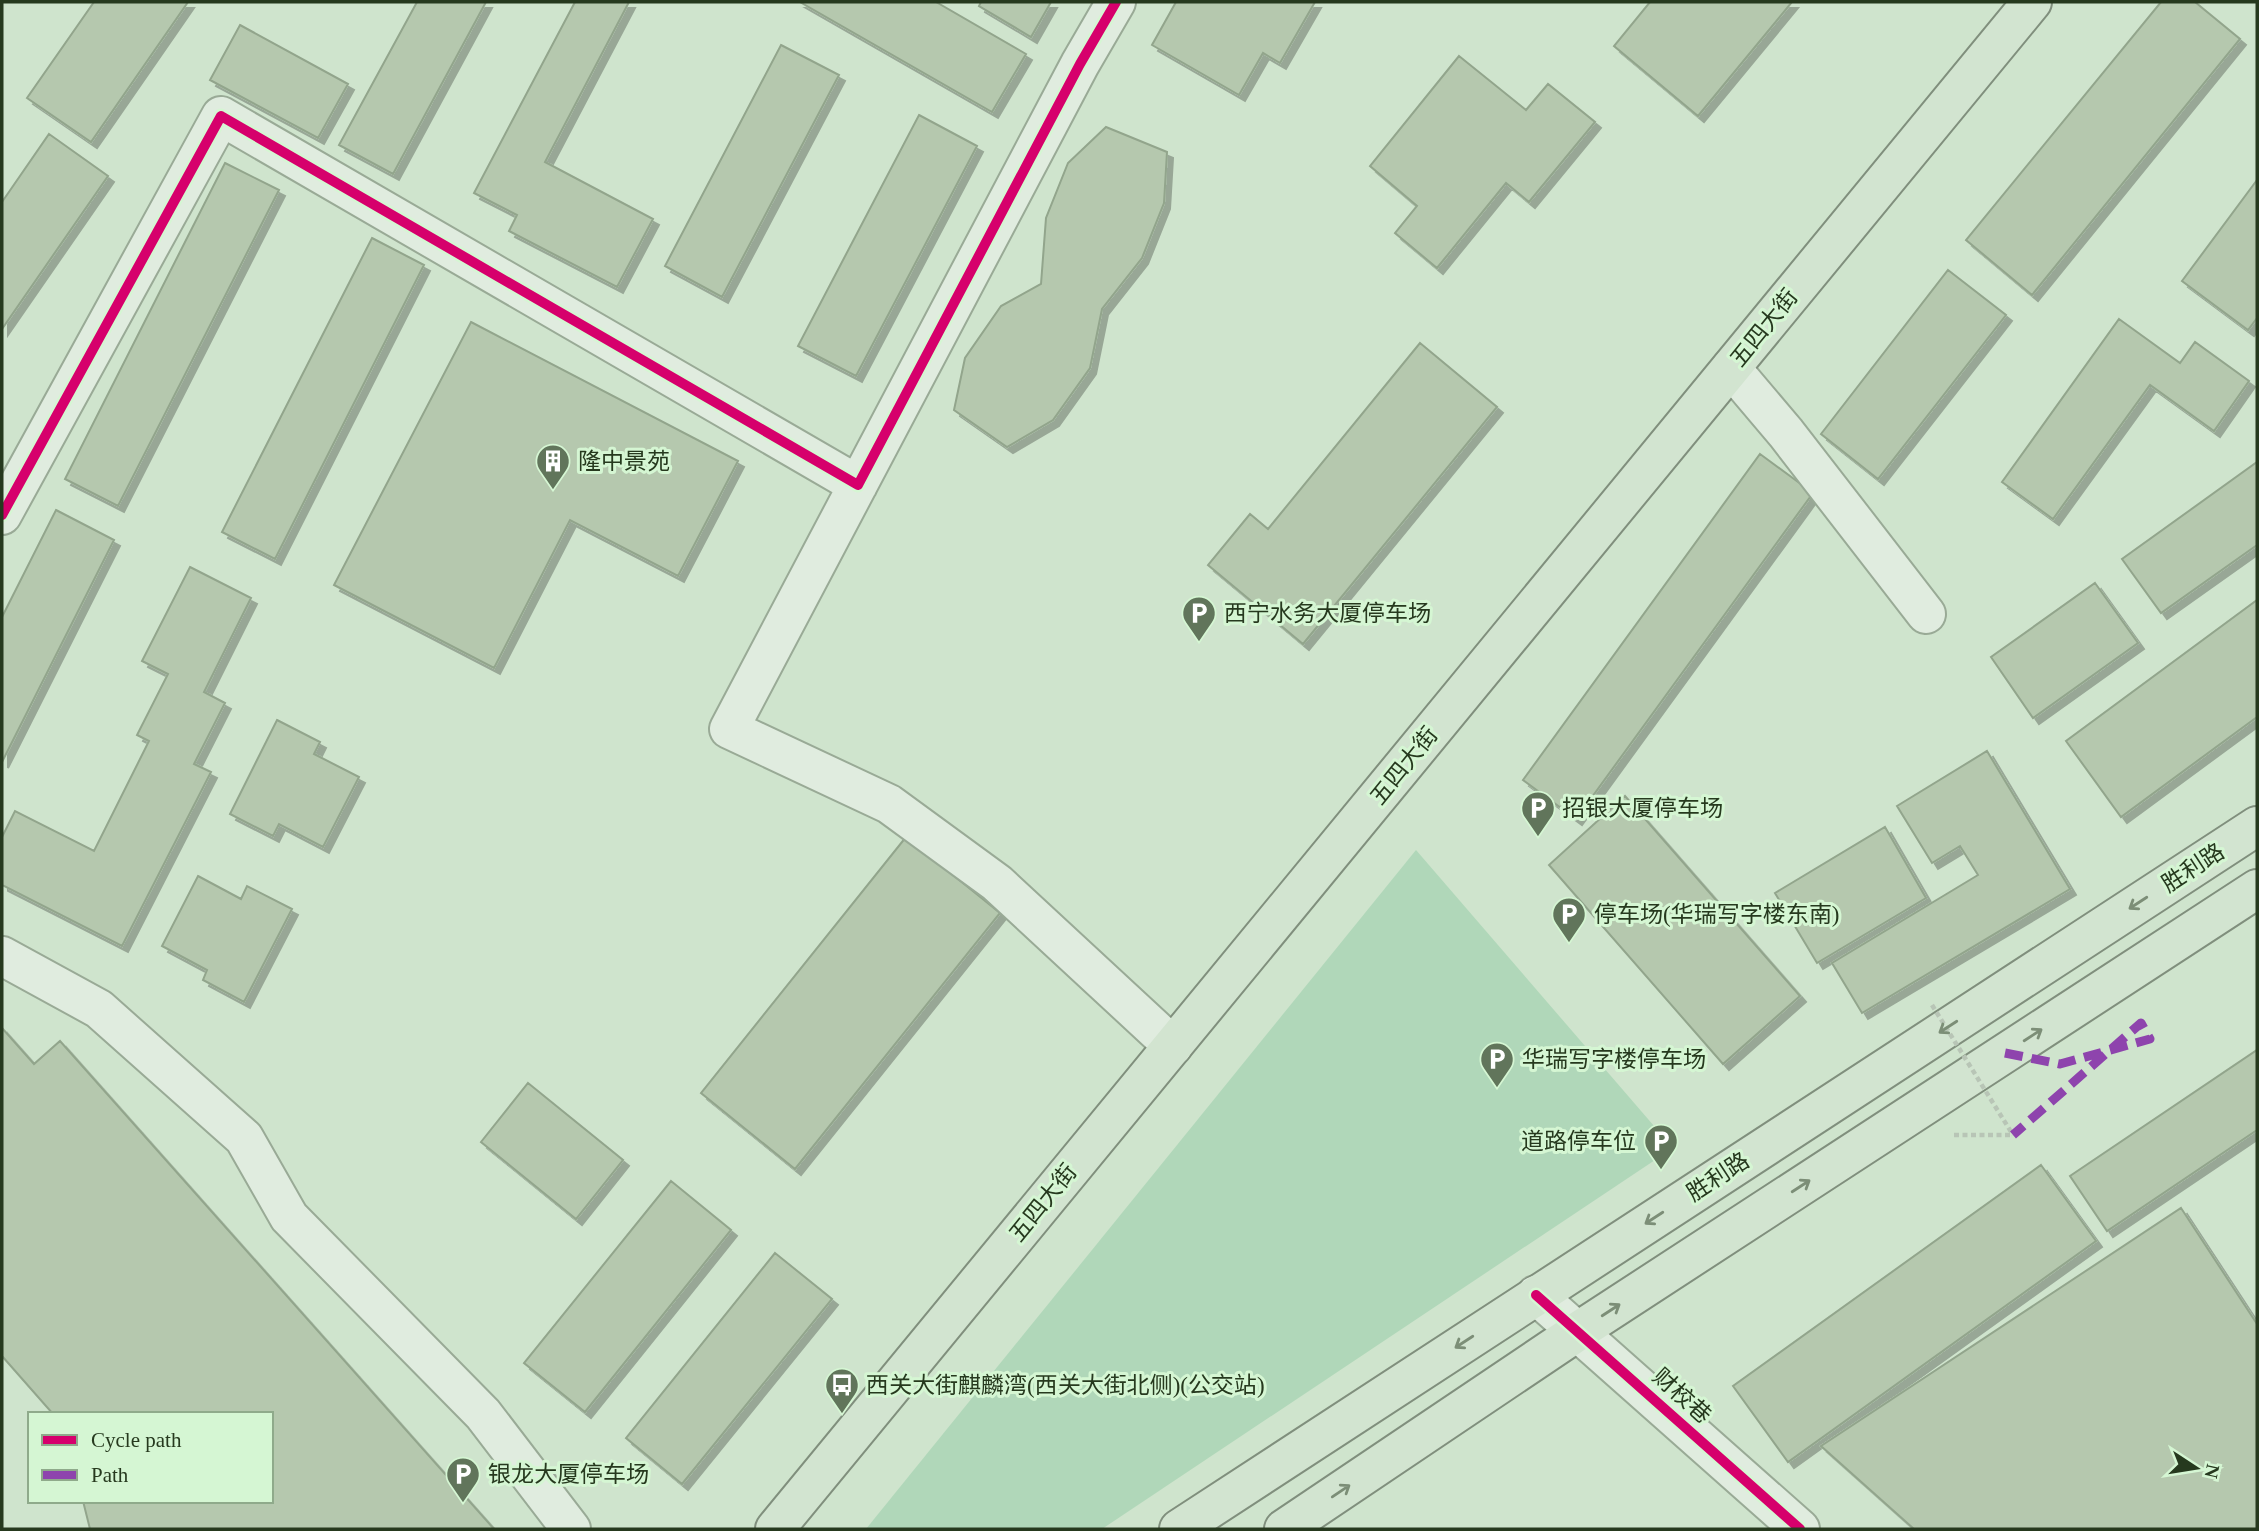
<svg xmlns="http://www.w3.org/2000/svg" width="2259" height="1531" font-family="'Times New Roman','Noto Sans SC',serif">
  <defs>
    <filter id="shadow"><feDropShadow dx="6" dy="6" stdDeviation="0" flood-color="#0004"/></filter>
  </defs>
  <rect width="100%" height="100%" fill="#cfe4cd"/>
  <path fill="#b0d7b9" d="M1416 850 1673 1148 1102 1529H866Z"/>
  <path fill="#b5c8ae" stroke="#92a58c" stroke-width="2" filter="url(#shadow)" d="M94 2H188L91 142 27 98Z
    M417 2H486L393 174 339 145Z
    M575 2H629L545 162 653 219 617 287 509 231 517 215 474 193Z
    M800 2H936L1026 54 992 112Z
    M981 2H1051L1031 37 979 6Z
    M1176 2H1315L1280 63 1263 53 1239 95 1152 45Z
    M1650 2H1792L1698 116 1614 46Z
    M2161 2H2195L2240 39 2032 295 1966 240Z
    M240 25 348 84 318 138 210 80Z
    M781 45 839 75 722 297 665 266Z
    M1459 56 1526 110 1548 84 1595 122 1529 202 1506 183 1437 268 1395 233 1417 206 1370 166Z
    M919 115 977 146 856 376 798 346Z
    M1106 127 1167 152 1164 203 1142 258 1102 309 1090 368 1053 420 1007 447 954 410 965 358 1001 306 1041 284 1046 218 1068 163Z
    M49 134 108 176 2 329V202Z
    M225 163 279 190 118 506 65 479Z
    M2257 180V318L2248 330 2182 281Z
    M372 238 424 265 275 559 222 532Z
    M1948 270 2006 315 1878 479 1821 434Z
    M2119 319 2180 363 2195 342 2249 381 2214 431 2150 385 2053 519 2002 482Z
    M471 322 738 461 678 576 570 520 494 668 334 585Z
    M1420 343 1497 407 1303 644 1208 565 1250 514 1268 529Z
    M1760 454 1813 493 1576 819 1523 780Z
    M2257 462V545L2161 613 2122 559Z
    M56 510 114 540 2 762V617Z
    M190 567 251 598 204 692 225 703 194 764 211 772 122 946 2 885V837L15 811 94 851 149 741 137 735 168 674 142 661Z
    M2095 583 2138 643 2033 718 1991 657Z
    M2257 600V717L2121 817 2066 741Z
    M277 720 320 742 314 754 359 777 323 847 279 824 273 836 230 814Z
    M1987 751 2070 889 1862 1013 1832 963 1978 875 1960 846 1932 863 1897 806Z
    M1625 796 1800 996 1723 1064 1549 865Z
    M1885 827 1926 898 1817 963 1775 893Z
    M906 837 1000 913 795 1169 701 1093Z
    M198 876 241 899 247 886 292 909 244 1002 203 980 207 970 162 946Z
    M2 1028 34 1064 60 1041 494 1529H90L83 1501H271V1414H53L2 1356Z
    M2257 1050V1130L2107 1231 2070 1176Z
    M528 1083 623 1160 576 1219 481 1142Z
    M2041 1165 2096 1241 1788 1462 1733 1386Z
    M671 1181 731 1230 585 1412 524 1363Z
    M2181 1208 2257 1324V1529H1914L1821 1446Z
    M775 1253 832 1299 682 1484 626 1438Z"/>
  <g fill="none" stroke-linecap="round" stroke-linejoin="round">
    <g stroke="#99aa96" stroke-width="42">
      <path id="minor" d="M1116 2 1080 64 729 729 889 804 997 883 1173 1046
        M1731 368 1786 433 1926 614
        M2 515 221 116 858 485
        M2 956 99 1009 244 1138 289 1217 483 1414 571 1529
        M1536 1295 1800 1529"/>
    </g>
    <g stroke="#808f7d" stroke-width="42">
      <path id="major" d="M775 1529 2032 2
        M1179 1529 2257 826
        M1284 1529 1577 1332 2257 889"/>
    </g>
    <path stroke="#b8c5b6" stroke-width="4.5" stroke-dasharray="5 3.5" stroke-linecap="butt" d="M1954 1135H2013"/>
    <use href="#minor" stroke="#e0ecdf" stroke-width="38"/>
    <use href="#major" stroke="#d2e4d0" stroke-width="38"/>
    <path stroke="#b8c5b6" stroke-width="4.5" stroke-dasharray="5 3.5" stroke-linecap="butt" d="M1932 1005 2013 1135"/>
    <path stroke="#8e44ad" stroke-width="9" stroke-dasharray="18 9" stroke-linecap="butt" d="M2005 1053 2060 1064 2150 1039 2141 1023 2013 1135"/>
    <g stroke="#d5f6d3" stroke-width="15">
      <path id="cycleway" d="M2 515 221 116 858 485 1080 64 1116 2
        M1536 1295 1800 1529"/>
    </g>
    <use href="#cycleway" stroke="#d6006c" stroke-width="10"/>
  </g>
  <defs><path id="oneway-shaft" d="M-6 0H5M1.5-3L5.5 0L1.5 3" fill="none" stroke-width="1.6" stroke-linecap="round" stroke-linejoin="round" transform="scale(1.75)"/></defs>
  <g stroke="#7c8e77">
    <use href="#oneway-shaft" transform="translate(2138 903) rotate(147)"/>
    <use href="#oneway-shaft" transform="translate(1948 1027) rotate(147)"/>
    <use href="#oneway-shaft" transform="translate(2033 1035) rotate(-33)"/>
    <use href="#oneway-shaft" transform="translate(1801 1186) rotate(-33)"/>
    <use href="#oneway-shaft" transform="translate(1654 1218) rotate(147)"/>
    <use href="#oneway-shaft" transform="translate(1611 1310) rotate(-33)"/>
    <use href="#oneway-shaft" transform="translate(1464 1342) rotate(147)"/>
    <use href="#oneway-shaft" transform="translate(1341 1491) rotate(-34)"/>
  </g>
  <defs>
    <g id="building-pin" transform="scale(1.75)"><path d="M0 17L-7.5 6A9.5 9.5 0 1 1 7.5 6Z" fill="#61755b" stroke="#d5f6d3"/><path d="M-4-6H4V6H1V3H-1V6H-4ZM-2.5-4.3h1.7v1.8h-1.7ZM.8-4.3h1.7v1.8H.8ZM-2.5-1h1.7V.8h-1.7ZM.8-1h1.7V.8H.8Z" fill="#fff"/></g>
    <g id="parking-pin" transform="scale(1.75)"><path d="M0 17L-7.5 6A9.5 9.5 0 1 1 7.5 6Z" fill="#61755b" stroke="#d5f6d3"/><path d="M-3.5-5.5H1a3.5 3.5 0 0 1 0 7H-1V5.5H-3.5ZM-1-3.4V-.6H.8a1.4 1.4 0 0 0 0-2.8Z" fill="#fff"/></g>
    <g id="bus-pin" transform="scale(1.75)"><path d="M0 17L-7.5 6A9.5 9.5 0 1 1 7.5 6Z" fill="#61755b" stroke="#d5f6d3"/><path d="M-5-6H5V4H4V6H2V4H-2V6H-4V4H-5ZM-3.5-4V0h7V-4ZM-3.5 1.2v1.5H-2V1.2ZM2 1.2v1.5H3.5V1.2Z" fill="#fff"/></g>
  </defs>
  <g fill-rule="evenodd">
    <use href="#building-pin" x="553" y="461"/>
    <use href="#parking-pin" x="1199" y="613"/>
    <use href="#parking-pin" x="1538" y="808"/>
    <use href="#parking-pin" x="1569" y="914"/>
    <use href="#parking-pin" x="1497" y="1059"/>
    <use href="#parking-pin" x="1661" y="1141"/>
    <use href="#bus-pin" x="842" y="1385"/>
    <use href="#parking-pin" x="463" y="1474"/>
  </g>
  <g text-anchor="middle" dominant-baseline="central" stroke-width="6" stroke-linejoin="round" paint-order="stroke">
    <g font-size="23" fill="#26391e" stroke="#d5f6d3">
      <text transform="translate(1764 328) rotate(-51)">五四大街</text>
      <text transform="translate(1404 766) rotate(-51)">五四大街</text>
      <text transform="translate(2193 868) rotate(-33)">胜利路</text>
      <text transform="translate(1718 1177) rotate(-33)">胜利路</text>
      <text transform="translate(1043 1203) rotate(-51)">五四大街</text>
      <text transform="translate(1682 1396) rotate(42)">财校巷</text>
    </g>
    <g font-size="23" fill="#26391e" stroke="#d5f6d3" text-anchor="start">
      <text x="578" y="461">隆中景苑</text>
      <text x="1224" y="613">西宁水务大厦停车场</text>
      <text x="1562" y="808">招银大厦停车场</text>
      <text x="1594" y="914">停车场(华瑞写字楼东南)</text>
      <text x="1522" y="1059">华瑞写字楼停车场</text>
      <text x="1636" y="1141" text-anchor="end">道路停车位</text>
      <text x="866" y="1385">西关大街麒麟湾(西关大街北侧)(公交站)</text>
      <text x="488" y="1474">银龙大厦停车场</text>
    </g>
  </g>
  <rect width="2259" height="1531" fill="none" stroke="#26391e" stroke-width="7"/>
  <rect x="28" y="1412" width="245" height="91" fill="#d5f6d3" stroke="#8faa8b" stroke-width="2"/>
  <rect x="42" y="1435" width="35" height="10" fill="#d6006c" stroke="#8faa8b" stroke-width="2"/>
  <text x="91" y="1447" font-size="21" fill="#26391e">Cycle path</text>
  <rect x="42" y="1470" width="35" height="10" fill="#8e44ad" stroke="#8faa8b" stroke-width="2"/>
  <text x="91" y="1482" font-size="21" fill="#26391e">Path</text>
  <g transform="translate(2196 1468) rotate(102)" stroke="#d5f6d3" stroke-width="5" paint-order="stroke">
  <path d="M0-5L12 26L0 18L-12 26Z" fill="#26391e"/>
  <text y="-10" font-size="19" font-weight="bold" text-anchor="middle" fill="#26391e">N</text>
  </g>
</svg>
